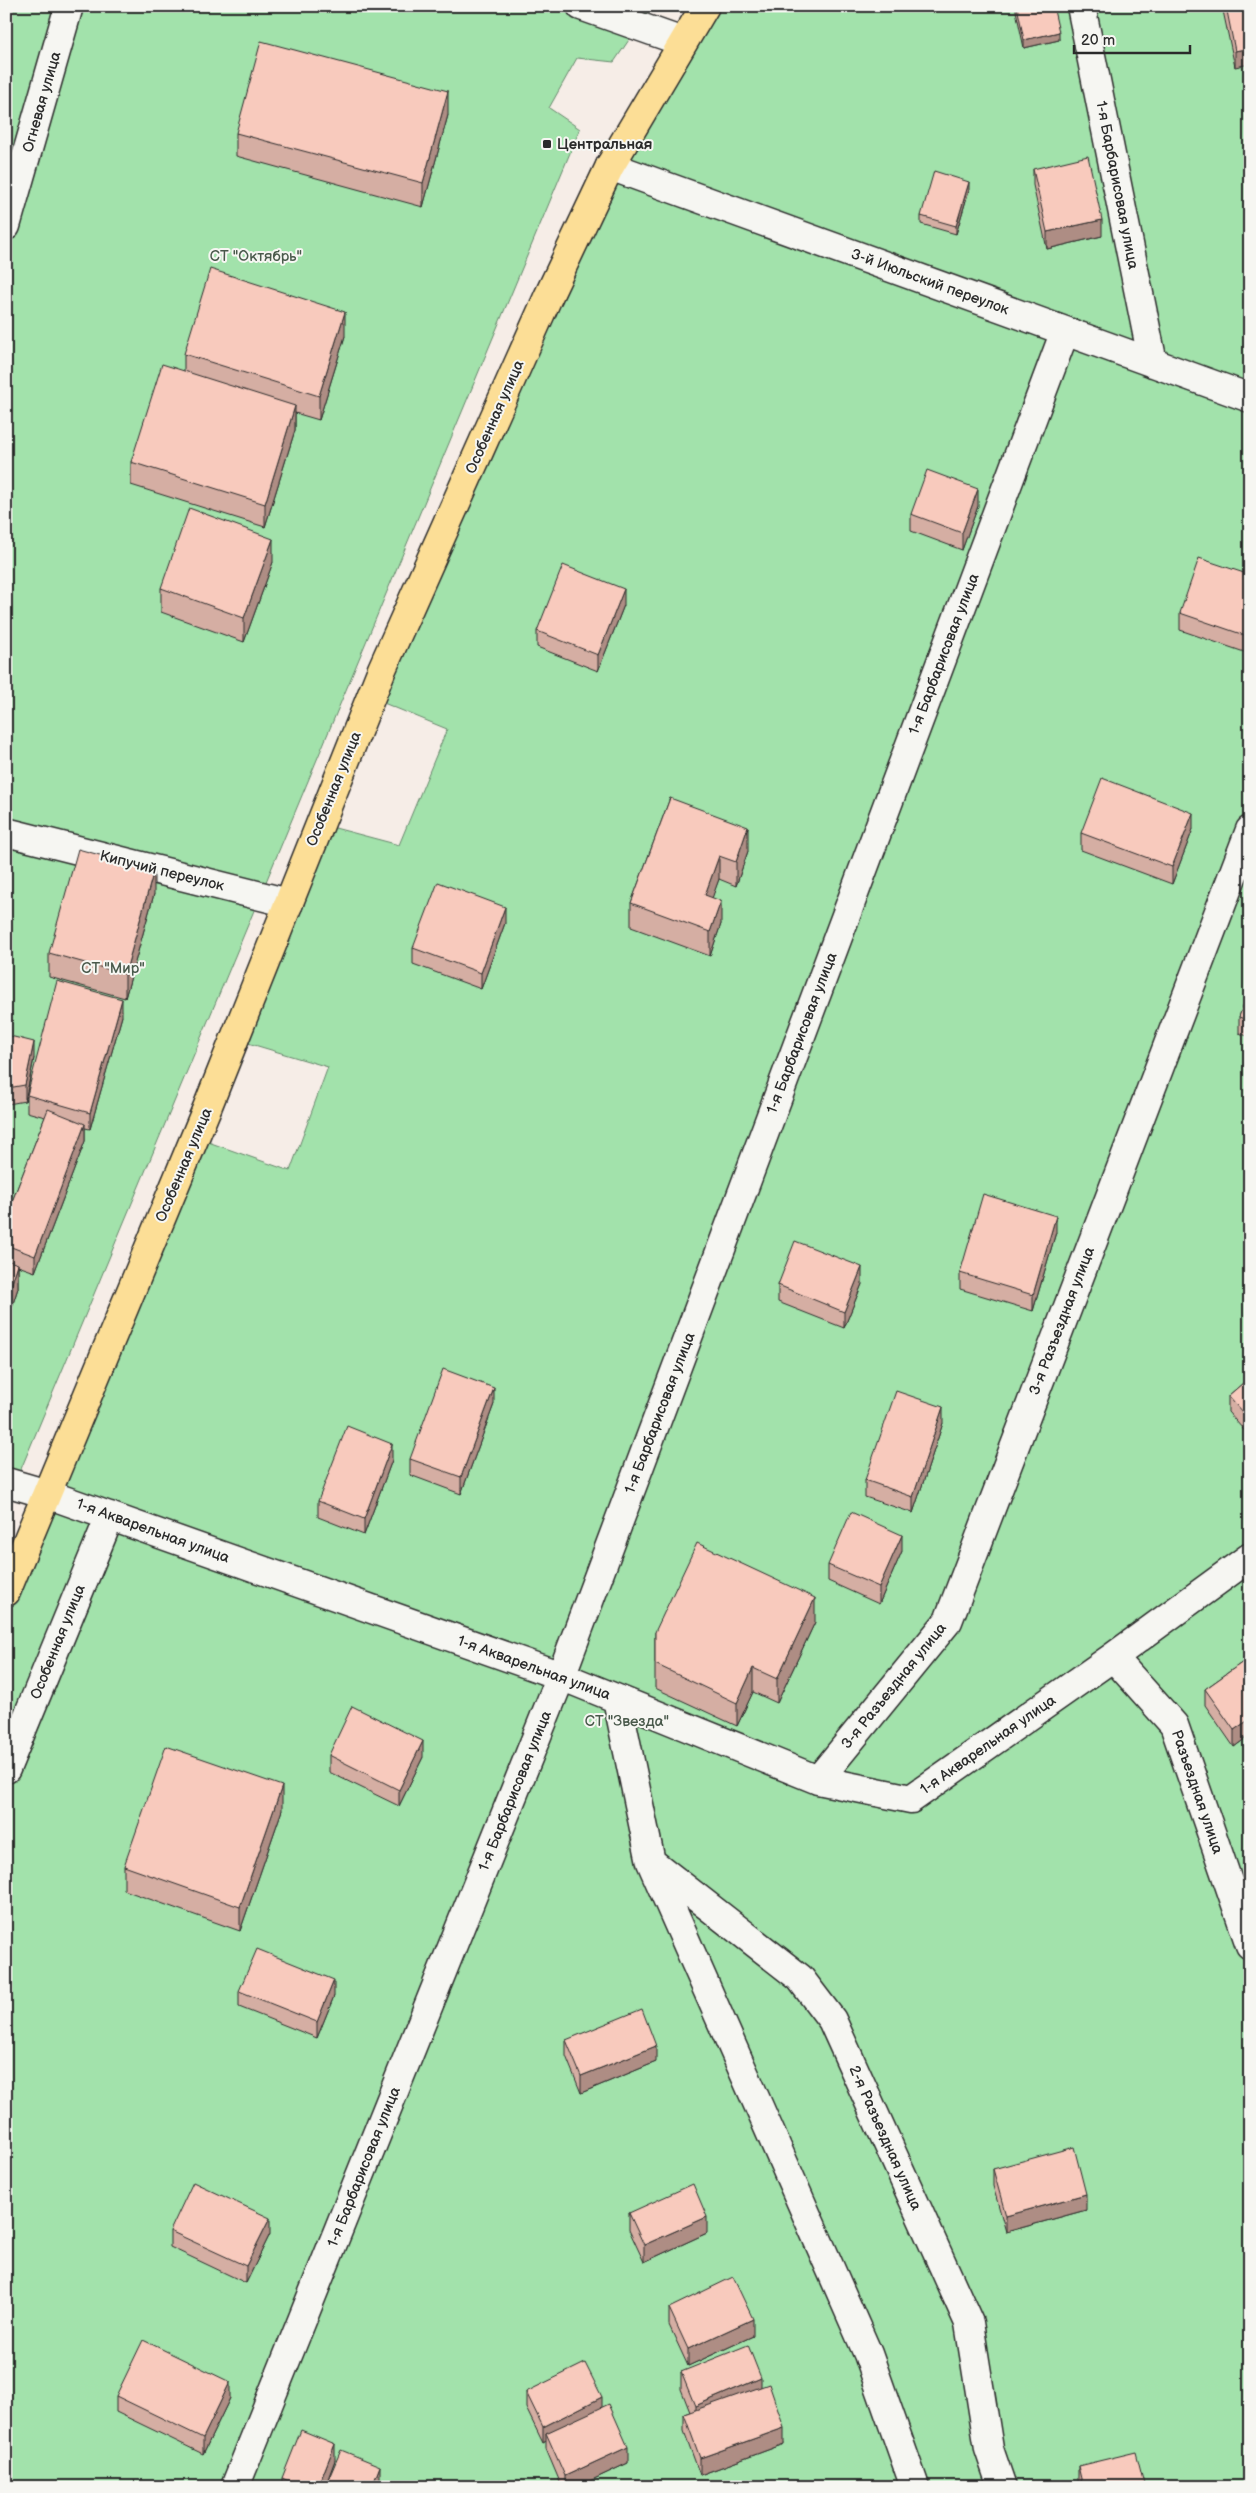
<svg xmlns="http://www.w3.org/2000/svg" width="1256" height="2493" font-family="'Balsamiq Sans',sans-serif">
  <rect width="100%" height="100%" fill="#f6ede7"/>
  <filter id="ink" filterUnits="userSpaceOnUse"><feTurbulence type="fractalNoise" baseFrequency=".02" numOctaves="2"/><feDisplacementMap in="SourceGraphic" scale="10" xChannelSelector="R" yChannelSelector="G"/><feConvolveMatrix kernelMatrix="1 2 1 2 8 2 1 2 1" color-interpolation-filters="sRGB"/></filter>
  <g filter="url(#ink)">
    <path fill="#a2e2ab" stroke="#66866b" d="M6 6H652L614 62 577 58 549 108 580 129 6 1505Z
      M719 6H1250V2487H6V1598L194 1137 290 1171 328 1067 221 1035 320 824 399 845 447 729 369 697 613 151Z"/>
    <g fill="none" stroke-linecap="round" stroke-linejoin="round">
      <g stroke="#2b2b2b" stroke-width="31">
        <path id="minor" d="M581 6 683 42
          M1081 6 1153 363
          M610 166 1250 398
          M6 226 69 6
          M6 832 289 903
          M6 1482 47 1494 561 1676 818 1780 911 1799 1113 1657 1250 1557
          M1113 1657 1174 1725 1250 1945
          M617 1699 651 1862 868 2354 915 2487
          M6 1769 110 1516
          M818 1780 948 1621 1250 830
          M654 1864 800 1978 832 2020 969 2323 989 2449 1002 2487
          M235 2487 561 1676 1065 331"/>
      </g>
      <g stroke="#2b2b2b" stroke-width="31">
        <path id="major" d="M6 1592 207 1108 382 669 548 297 610 166 705 6"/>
      </g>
      <use href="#minor" stroke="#f6f6f2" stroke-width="28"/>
      <use href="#major" stroke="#fcde96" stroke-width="28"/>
    </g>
    <path fill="#d5aea3" stroke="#2b2b2b" d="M1016 6H1053L1059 40 1024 48 1016 11Z
      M1222 6H1250L1235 67Z
      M448 115 423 207 236 156V133Z
      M1033 169 1102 236 1047 249 1033 185Z
      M969 190 956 234 921 224V216Z
      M345 336 319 420 295 413V430L265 527 131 485V462L184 371V354Z
      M978 506 962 550 911 531V514Z
      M273 562 244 642 161 612V588Z
      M1250 575V654L1180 630V613Z
      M624 605 598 671 537 647V631Z
      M670 798 748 851 736 886 719 879 712 897 721 924 710 956 631 927V903Z
      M1193 829 1172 884 1081 850V833Z
      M154 894 125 998 49 977V953Z
      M505 923 481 989 413 964V948Z
      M1250 987V1037L1239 1033V1017Z
      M122 1016 90 1129 85 1128V1141L35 1272 18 1266V1288L6 1325V1217L45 1117 27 1112V1096L25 1101 8 1104H6V1035L34 1058 27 1093Z
      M1056 1232 1033 1311 960 1289V1273Z
      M862 1284 844 1328 778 1302V1285Z
      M1250 1377V1437L1228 1412V1396Z
      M494 1404 461 1494 410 1475V1459Z
      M943 1423 913 1513 865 1497V1480Z
      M392 1460 364 1535 318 1517V1501Z
      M902 1551 879 1604 828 1581V1565Z
      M815 1622 777 1703 753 1692 737 1726 655 1688V1632Z
      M1250 1657V1735L1234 1747 1205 1705V1689Z
      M329 1755 423 1757 399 1806 329 1772Z
      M282 1810 240 1931 124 1890V1866Z
      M239 1991 334 1996 317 2038 239 2007Z
      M566 2040 656 2062 581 2093 566 2056Z
      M993 2169 1086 2210 1006 2232 993 2186Z
      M629 2213 707 2233 644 2262 629 2230Z
      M170 2231 270 2234 246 2283 170 2247Z
      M669 2308 753 2336 688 2366 669 2325Z
      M681 2372 761 2387 784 2444 700 2475 684 2431V2414L690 2412 681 2389Z
      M526 2392 602 2408 628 2463 577 2487H562L546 2449V2441L543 2443 526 2408Z
      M116 2396 230 2398 203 2454 116 2412Z
      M335 2460 325 2487H282V2478Z
      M1078 2466 1145 2487H1079L1078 2483Z"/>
    <path fill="#ae8d84" stroke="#2b2b2b" d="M1059 32V40L1024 48V40Z
      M1250 48V64L1235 67V51Z
      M448 91V115L423 207V183Z
      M969 182V190L956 234V226Z
      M1102 220V236L1047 249V232Z
      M345 312V336L319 420V396Z
      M295 406V430L265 527V504Z
      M978 489V506L962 550V533Z
      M273 539V562L244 642V618Z
      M624 589V605L598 671V655Z
      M1193 813V829L1172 884V867Z
      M748 827V851L736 886V862Z
      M719 856V879L705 918V895Z
      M154 870V894L125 998V974Z
      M721 901V924L710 956V932Z
      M505 907V923L481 989V973Z
      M122 999V1016L90 1129V1113Z
      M34 1042V1058L25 1101V1085Z
      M85 1124V1141L35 1272V1256Z
      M1056 1216V1232L1033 1311V1295Z
      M18 1264V1288L6 1325V1301Z
      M862 1267V1284L844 1328V1312Z
      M494 1388V1404L461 1494V1477Z
      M943 1407V1423L913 1513V1497Z
      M392 1444V1460L364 1535V1519Z
      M902 1535V1551L879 1604V1587Z
      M815 1598V1622L777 1703V1679Z
      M753 1668V1692L737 1726V1703Z
      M1250 1719V1735L1234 1747V1730Z
      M423 1741V1757L399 1806V1790Z
      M282 1786V1810L240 1931V1907Z
      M334 1980V1996L317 2038V2022Z
      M656 2046V2062L581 2093V2076Z
      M1086 2194V2210L1006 2232V2216Z
      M707 2217V2233L644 2262V2245Z
      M270 2218V2234L246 2283V2266Z
      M753 2319V2336L688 2366V2349Z
      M761 2378V2395L695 2422V2406Z
      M230 2382V2398L203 2454V2438Z
      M602 2397V2414L546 2433V2441L543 2443V2427Z
      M784 2428V2444L700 2475V2458Z
      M335 2444V2460L325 2487H318Z
      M628 2447V2463L577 2487H565V2476Z
      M380 2466V2483L378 2487H372Z"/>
    <path fill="#f8cabd" stroke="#2b2b2b" d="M1017 6H1053L1059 32 1024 40Z
      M1226 6H1250V48L1235 51Z
      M261 41 448 91 423 183 236 133Z
      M1088 156 1102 220 1047 232 1033 169Z
      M934 171 969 182 956 226 921 216Z
      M210 269 345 312 319 396 184 354Z
      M162 364 295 406 265 504 131 462Z
      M927 470 978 489 962 533 911 514Z
      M189 508 273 539 244 618 161 588Z
      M1199 558 1250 575V637L1180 613Z
      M563 565 624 589 598 655 537 631Z
      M1102 778 1193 813 1172 867 1081 833Z
      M670 798 748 827 736 862 719 856 705 895 721 901 710 932 631 903Z
      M78 849 154 870 125 974 49 953Z
      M438 882 505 907 481 973 413 948Z
      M57 981 122 999 90 1113 27 1095Z
      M1250 987V1021L1239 1017Z
      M6 1035 34 1042 25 1085 8 1088H6Z
      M48 1109 85 1124 35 1256 6 1245V1217Z
      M983 1194 1056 1216 1033 1295 960 1273Z
      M795 1241 862 1267 844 1312 778 1285Z
      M6 1260 18 1264 6 1301Z
      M443 1369 494 1388 461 1477 410 1459Z
      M1250 1377V1421L1228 1396Z
      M896 1391 943 1407 913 1497 865 1480Z
      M347 1426 392 1444 364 1519 318 1501Z
      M851 1512 902 1535 879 1587 828 1565Z
      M697 1543 815 1598 777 1679 753 1668 737 1703 655 1664V1632Z
      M1250 1657V1719L1234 1730 1205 1689Z
      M352 1706 423 1741 399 1790 329 1755Z
      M166 1746 282 1786 240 1907 124 1866Z
      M257 1949 334 1980 317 2022 239 1991Z
      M642 2009 656 2046 581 2076 566 2040Z
      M1074 2147 1086 2194 1006 2216 993 2169Z
      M193 2182 270 2218 246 2266 170 2231Z
      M693 2184 707 2217 644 2245 629 2213Z
      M733 2277 753 2319 688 2349 669 2308Z
      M143 2340 230 2382 203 2438 116 2396Z
      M748 2345 761 2378 695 2406 681 2372Z
      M585 2363 602 2397 543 2427 526 2392Z
      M769 2384 784 2428 700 2458 684 2414Z
      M609 2404 628 2447 565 2476 546 2433Z
      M301 2430 335 2444 318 2487H303L282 2478Z
      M341 2450 380 2466 372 2487H325Z
      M1136 2452 1145 2487H1083L1078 2466Z"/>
  </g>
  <rect fill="#2b2b2b" stroke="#f6f6f2" stroke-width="2" x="542" y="139" width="10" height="10" rx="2.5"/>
  <g text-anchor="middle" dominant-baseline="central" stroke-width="4" stroke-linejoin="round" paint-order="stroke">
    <g font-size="15" fill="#2b2b2b" stroke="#f6f6f2">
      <text transform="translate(42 102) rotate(-74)">Огневая улица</text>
      <text transform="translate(1117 185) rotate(79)">1-я Барбарисовая улица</text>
      <text transform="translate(930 282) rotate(20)">3-й Июльский переулок</text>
      <text transform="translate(495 417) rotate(-66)">Особенная улица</text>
      <text transform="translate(944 654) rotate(-69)">1-я Барбарисовая улица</text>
      <text transform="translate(334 789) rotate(-68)">Особенная улица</text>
      <text transform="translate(162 871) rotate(14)">Кипучий переулок</text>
      <text transform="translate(802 1033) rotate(-69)">1-я Барбарисовая улица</text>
      <text transform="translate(184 1165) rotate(-67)">Особенная улица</text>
      <text transform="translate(1062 1321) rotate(-69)">3-я Разъездная улица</text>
      <text transform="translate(660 1413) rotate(-69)">1-я Барбарисовая улица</text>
      <text transform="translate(153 1531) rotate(20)">1-я Акварельная улица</text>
      <text transform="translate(58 1642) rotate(-68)">Особенная улица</text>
      <text transform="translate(534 1668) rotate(20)">1-я Акварельная улица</text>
      <text transform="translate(894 1686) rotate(-51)">3-я Разъездная улица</text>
      <text transform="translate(988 1745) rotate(-35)">1-я Акварельная улица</text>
      <text transform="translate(515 1791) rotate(-68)">1-я Барбарисовая улица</text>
      <text transform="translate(1197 1792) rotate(71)">Разъездная улица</text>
      <text transform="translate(885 2138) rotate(66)">2-я Разъездная улица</text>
      <text transform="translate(364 2167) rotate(-68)">1-я Барбарисовая улица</text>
    </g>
    <g font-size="15" font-weight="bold" fill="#2b2b2b" stroke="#f6f6f2" text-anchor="start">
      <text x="557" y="144">Центральная</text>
    </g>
    <g font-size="15" fill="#49594b" stroke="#f6f6f2">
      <text x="256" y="256">СТ "Октябрь"</text>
      <text x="113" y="968">СТ "Мир"</text>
      <text x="627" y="1721">СТ "Звезда"</text>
    </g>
  </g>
  <rect width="1256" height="2493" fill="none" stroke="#f6f6f2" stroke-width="25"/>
  <rect x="12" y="12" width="1231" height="2468" fill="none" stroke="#2b2b2b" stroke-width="2" filter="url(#ink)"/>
  <path d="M1074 45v8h116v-8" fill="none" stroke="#2b2b2b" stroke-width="2.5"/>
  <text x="1081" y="45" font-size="15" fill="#2b2b2b" stroke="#f6f6f2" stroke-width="4" paint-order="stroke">20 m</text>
</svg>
